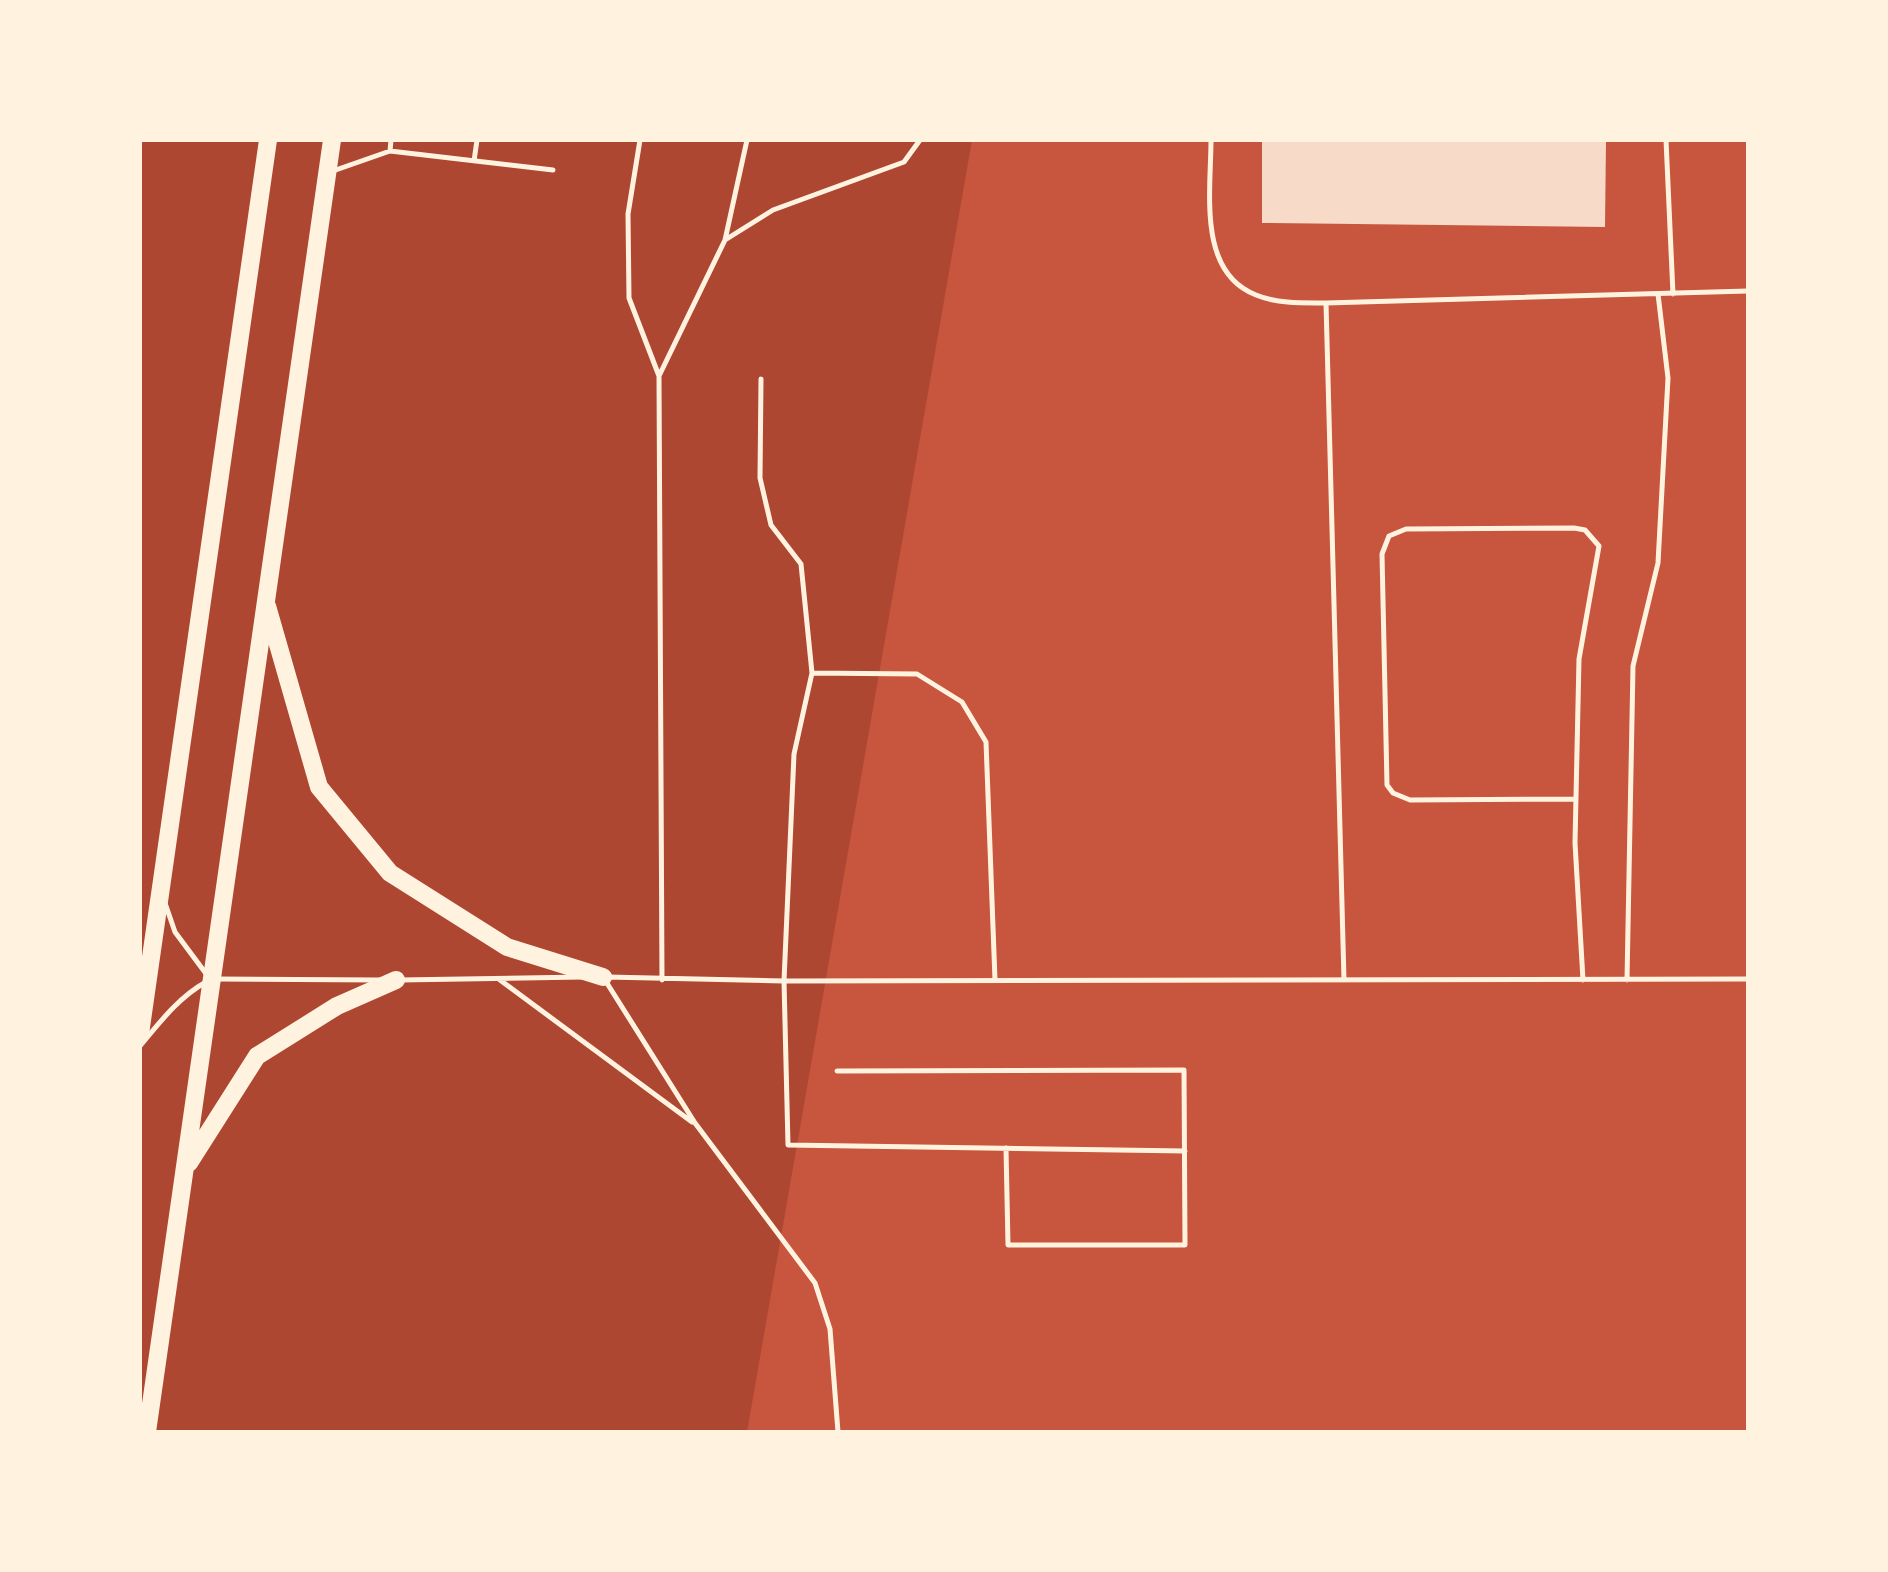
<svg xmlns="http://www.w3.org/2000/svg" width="1888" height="1572" font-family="Helvetica,sans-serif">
  <rect width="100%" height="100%" fill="#c8553d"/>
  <path fill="#ae4732" d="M140 140H972L747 1432H140Z"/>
  <path fill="#f7dbc8" d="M1262 140H1606L1605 227 1262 223Z"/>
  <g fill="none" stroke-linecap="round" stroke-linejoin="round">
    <path stroke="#fff3e0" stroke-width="5" d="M640 140 628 214 629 298 659 376 662 980
      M1211 140C1211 191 1197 272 1256 295 1278 304 1303 303 1326 303L1748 291
      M1666 140 1673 294
      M390 151 553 170
      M474 161 477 140
      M330 172 390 151 391 140
      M725 240 773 210 904 162 920 140
      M1326 303 1344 980
      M659 376 725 240 747 140
      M761 379 760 478 771 525 801 564 812 673 794 754 784 981 788 1145 1185 1151
      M812 673 917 674 962 702 986 742 995 980
      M1576 799 1410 800 1393 793 1387 785 1382 554 1389 536 1406 529 1574 528 1585 530 1599 546 1579 659 1575 843 1583 980
      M165 903 175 932 207 975
      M607 977 784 981 1748 979
      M215 979 380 980
      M400 980 583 977
      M500 980 692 1122
      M605 980 695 1123 815 1283 830 1329 838 1432
      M1627 980 1633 666 1658 563 1668 378 1658 294
      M140 1046C160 1022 179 997 206 982
      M837 1071 1184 1070 1185 1245H1008L1006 1148"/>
    <path stroke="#fff3e0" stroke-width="18" d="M267 606 319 787 390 873 507 947 603 977
      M140 1034 268 140
      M189 1163 257 1056 337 1006 396 980
      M147 1432 332 140"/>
  </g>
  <rect width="1888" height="1572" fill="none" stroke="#fff3e0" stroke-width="284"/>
</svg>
